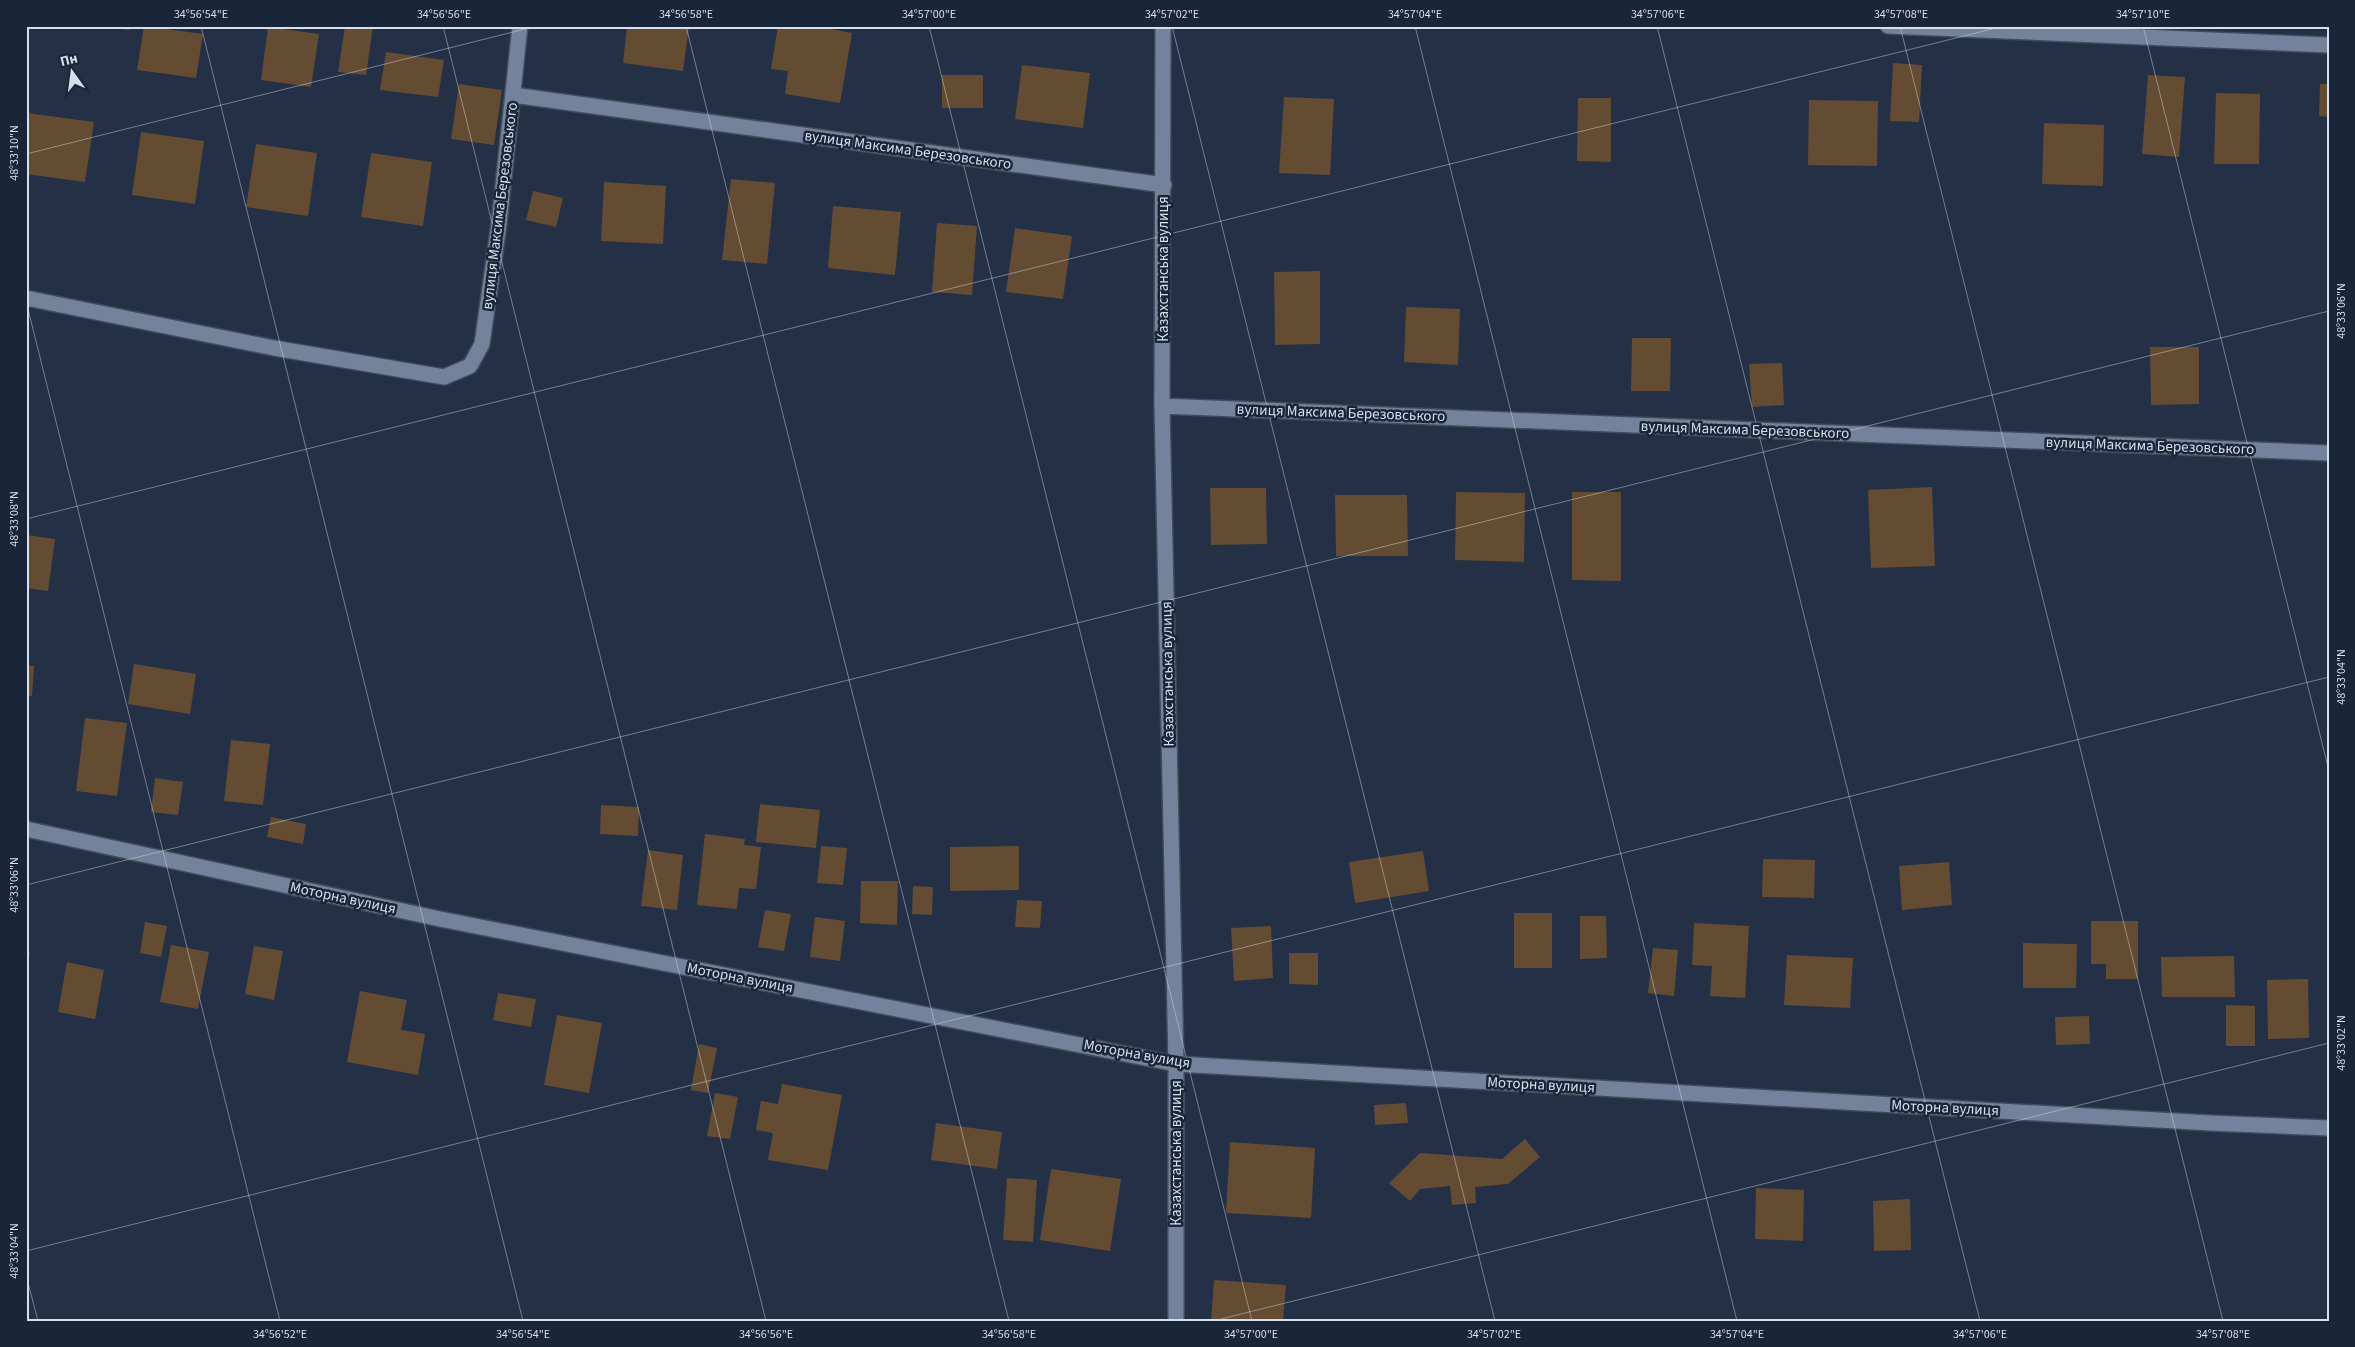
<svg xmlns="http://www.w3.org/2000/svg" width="2355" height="1347" font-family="'Source Sans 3',sans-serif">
  <rect width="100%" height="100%" fill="#233045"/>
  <path fill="#644c33" d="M112 26H129V30L112 28Z
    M144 26 203 34 196 78 137 70Z
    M345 26H373L366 75 338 72Z
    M627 26H689L683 71 623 63Z
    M778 26H814L852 33 840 103 785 94 788 71 771 69Z
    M268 27 319 34 311 87 261 80Z
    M386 52 444 60 438 97 380 90Z
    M1893 63 1922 65 1919 122 1890 121Z
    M1022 65 1090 73 1083 128 1015 119Z
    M942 75H983V108H942Z
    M2148 75 2185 77 2179 157 2142 154Z
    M459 84 502 90 494 145 451 139Z
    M2320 84H2329V117L2319 116Z
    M2216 93 2260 94 2259 164H2214Z
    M1284 97 1334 99 1330 175 1279 173Z
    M1578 98H1611V162L1577 161Z
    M1809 100 1878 101 1877 166 1808 165Z
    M27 113 94 122 85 182 26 174Z
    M2044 123 2104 125 2103 186 2042 184Z
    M141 132 204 141 195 204 132 195Z
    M256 144 317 153 308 216 246 207Z
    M371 153 432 162 423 226 361 217Z
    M731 179 775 183 767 264 722 260Z
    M604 182 666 186 663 244 601 241Z
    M533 191 563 198 556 227 526 220Z
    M833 206 901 212 895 275 828 268Z
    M937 223 977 226 972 295 932 292Z
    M1015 228 1072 236 1063 299 1006 292Z
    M1320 271V344L1275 345 1274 272Z
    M1406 307 1460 309 1458 365 1404 362Z
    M1632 338H1671L1670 391H1631Z
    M2150 347H2199V404L2151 405Z
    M1782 363 1784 405 1752 407 1749 364Z
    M1932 487 1935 566 1871 568 1868 490Z
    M1210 488H1266L1267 544 1211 545Z
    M1456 492 1525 493 1524 562 1455 560Z
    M1572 492H1621V581L1572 580Z
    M1335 495H1407L1408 556H1336Z
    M26 535 55 539 48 591 26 588Z
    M134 664 196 674 190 714 128 704Z
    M26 666H34L32 696H26Z
    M85 718 127 723 117 796 76 791Z
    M231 740 270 744 263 805 224 801Z
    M155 778 183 782 178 815 151 812Z
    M760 804 820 810 816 848 756 842Z
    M601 805 639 807 638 836 600 834Z
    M271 817 306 824 303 844 267 837Z
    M705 834 745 839 744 845 761 847 756 889 739 888 737 909 697 905Z
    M821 846 847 848 843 885 817 883Z
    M1019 846V890L950 891V847Z
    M648 850 683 855 677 910 641 906Z
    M1423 851 1429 891 1355 903 1349 862Z
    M1763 859 1815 860 1814 898 1762 897Z
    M1949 862 1952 905 1902 910 1899 866Z
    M861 881H898L897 925 860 923Z
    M913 886 933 887 932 915 912 914Z
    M1017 900 1042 901 1040 928 1015 927Z
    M765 910 791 914 784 951 758 947Z
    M1514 913H1552V968H1514Z
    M1580 916H1606L1607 958 1580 959Z
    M815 917 845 921 840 961 810 957Z
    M2091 921H2138V979H2106V964H2091Z
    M145 922 167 926 161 957 140 953Z
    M1694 923 1749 926 1745 998 1710 996 1712 966 1692 965Z
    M1271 926 1273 978 1234 981 1231 928Z
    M2023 943 2077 944 2076 988H2023Z
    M171 945 209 952 198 1009 160 1002Z
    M254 946 283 951 274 1000 245 994Z
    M1653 948 1678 950 1674 996 1648 993Z
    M26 952 30 953 27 965H26Z
    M1289 953H1318V985L1289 984Z
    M1787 955 1853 958 1850 1008 1784 1005Z
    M2234 956 2235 997H2162L2161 957Z
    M67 962 104 970 95 1019 58 1012Z
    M2308 979 2309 1038 2268 1039 2267 980Z
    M360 991 407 1000 401 1030 425 1034 418 1075 347 1062Z
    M498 993 536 999 531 1027 493 1020Z
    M2226 1005 2255 1006V1046H2226Z
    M557 1015 602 1023 589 1093 544 1085Z
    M2089 1016 2090 1044 2056 1045 2055 1017Z
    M699 1044 717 1048 708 1093 691 1090Z
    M782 1084 842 1095 828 1170 768 1160 773 1133 756 1130 761 1101 778 1104Z
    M715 1093 738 1097 730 1139 707 1136Z
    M1406 1103 1408 1123 1375 1125 1374 1105Z
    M936 1123 1002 1132 997 1169 931 1160Z
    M1525 1139 1540 1157 1508 1184 1475 1187 1476 1203 1452 1205 1450 1186 1420 1189 1410 1201 1389 1183 1420 1153 1502 1159Z
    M1230 1142 1315 1148 1311 1218 1226 1213Z
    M1051 1169 1121 1179 1110 1251 1040 1240Z
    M1007 1178 1037 1180 1033 1242 1003 1240Z
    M1756 1188 1804 1190 1803 1241 1755 1239Z
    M1910 1199 1911 1250 1874 1251 1873 1201Z
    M1214 1280 1286 1285 1283 1321H1211Z"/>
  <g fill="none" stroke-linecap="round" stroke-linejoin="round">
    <g stroke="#404b5c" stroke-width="18">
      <path id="minor" d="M1163 26 1162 406 1176 1064V1321
        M1888 26 2329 45
        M513 95 1164 185
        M26 298 274 348 444 377 470 366 482 344 499 224 520 26
        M1162 406 2329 453"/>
    </g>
    <g stroke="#404b5c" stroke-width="18">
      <path id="tertiary" d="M26 829 440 919 1176 1064 2210 1123 2329 1128"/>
    </g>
    <use href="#minor" stroke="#73839b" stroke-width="15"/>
    <use href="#tertiary" stroke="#73839b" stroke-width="15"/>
  </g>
  <path fill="none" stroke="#d6dfec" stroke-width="1" stroke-opacity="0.45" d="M201 26 523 1321M443 26 766 1321M686 26 1009 1321M929 26 1252 1321M1172 26 1495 1321M1415 26 1737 1321M1657 26 1980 1321M1900 26 2223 1321M2143 26 2329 771M26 154 537 26M26 301 280 1321M26 519 2004 26M26 885 2329 311M26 1251 2329 677M26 1275 38 1321M1213 1321 2329 1043"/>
  <g text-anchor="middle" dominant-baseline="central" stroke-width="5" stroke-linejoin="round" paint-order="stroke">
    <g font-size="15" fill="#d6dfec" stroke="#19263a">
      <text transform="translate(908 150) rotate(8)">вулиця Максима Березовського</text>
      <text transform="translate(500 206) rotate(-83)">вулиця Максима Березовського</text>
      <text transform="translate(1163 269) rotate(-90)">Казахстанська вулиця</text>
      <text transform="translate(1341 413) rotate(2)">вулиця Максима Березовського</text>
      <text transform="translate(1745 430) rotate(2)">вулиця Максима Березовського</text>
      <text transform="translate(2150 446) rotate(2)">вулиця Максима Березовського</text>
      <text transform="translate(1168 674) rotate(-91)">Казахстанська вулиця</text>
      <text transform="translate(343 898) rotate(12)">Моторна вулиця</text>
      <text transform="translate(740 978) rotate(11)">Моторна вулиця</text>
      <text transform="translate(1137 1054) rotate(10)">Моторна вулиця</text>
      <text transform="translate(1541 1085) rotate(3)">Моторна вулиця</text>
      <text transform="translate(1945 1108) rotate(3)">Моторна вулиця</text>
      <text transform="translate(1176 1153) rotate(-90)">Казахстанська вулиця</text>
    </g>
  </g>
  <rect width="2355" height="1347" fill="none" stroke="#19263a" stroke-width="55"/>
  <g transform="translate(72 72) rotate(346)" stroke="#19263a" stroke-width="4" paint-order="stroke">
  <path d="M0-4L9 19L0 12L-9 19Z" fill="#d6dfec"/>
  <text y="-8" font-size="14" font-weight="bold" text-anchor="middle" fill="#d6dfec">Пн</text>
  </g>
  <rect x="28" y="28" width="2300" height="1292" fill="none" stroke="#d6dfec" stroke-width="2"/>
  <g font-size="12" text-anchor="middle" fill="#d6dfec">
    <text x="201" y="18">34°56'54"E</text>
    <text x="444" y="18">34°56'56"E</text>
    <text x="686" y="18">34°56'58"E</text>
    <text x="929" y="18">34°57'00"E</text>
    <text x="1172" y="18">34°57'02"E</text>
    <text x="1415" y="18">34°57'04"E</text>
    <text x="1658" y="18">34°57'06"E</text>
    <text x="1901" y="18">34°57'08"E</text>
    <text x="2143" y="18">34°57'10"E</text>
    <text transform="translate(14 153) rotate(-90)" y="4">48°33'10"N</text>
    <text transform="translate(2341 311) rotate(-90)" y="4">48°33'06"N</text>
    <text transform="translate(14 519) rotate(-90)" y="4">48°33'08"N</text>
    <text transform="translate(2341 677) rotate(-90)" y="4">48°33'04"N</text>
    <text transform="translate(14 885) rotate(-90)" y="4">48°33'06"N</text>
    <text transform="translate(2341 1043) rotate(-90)" y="4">48°33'02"N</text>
    <text transform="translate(14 1251) rotate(-90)" y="4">48°33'04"N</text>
    <text x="280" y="1338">34°56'52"E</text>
    <text x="523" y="1338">34°56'54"E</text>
    <text x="766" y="1338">34°56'56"E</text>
    <text x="1009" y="1338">34°56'58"E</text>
    <text x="1251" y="1338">34°57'00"E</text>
    <text x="1494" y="1338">34°57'02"E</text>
    <text x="1737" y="1338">34°57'04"E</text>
    <text x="1980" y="1338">34°57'06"E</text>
    <text x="2223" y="1338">34°57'08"E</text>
  </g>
</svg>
